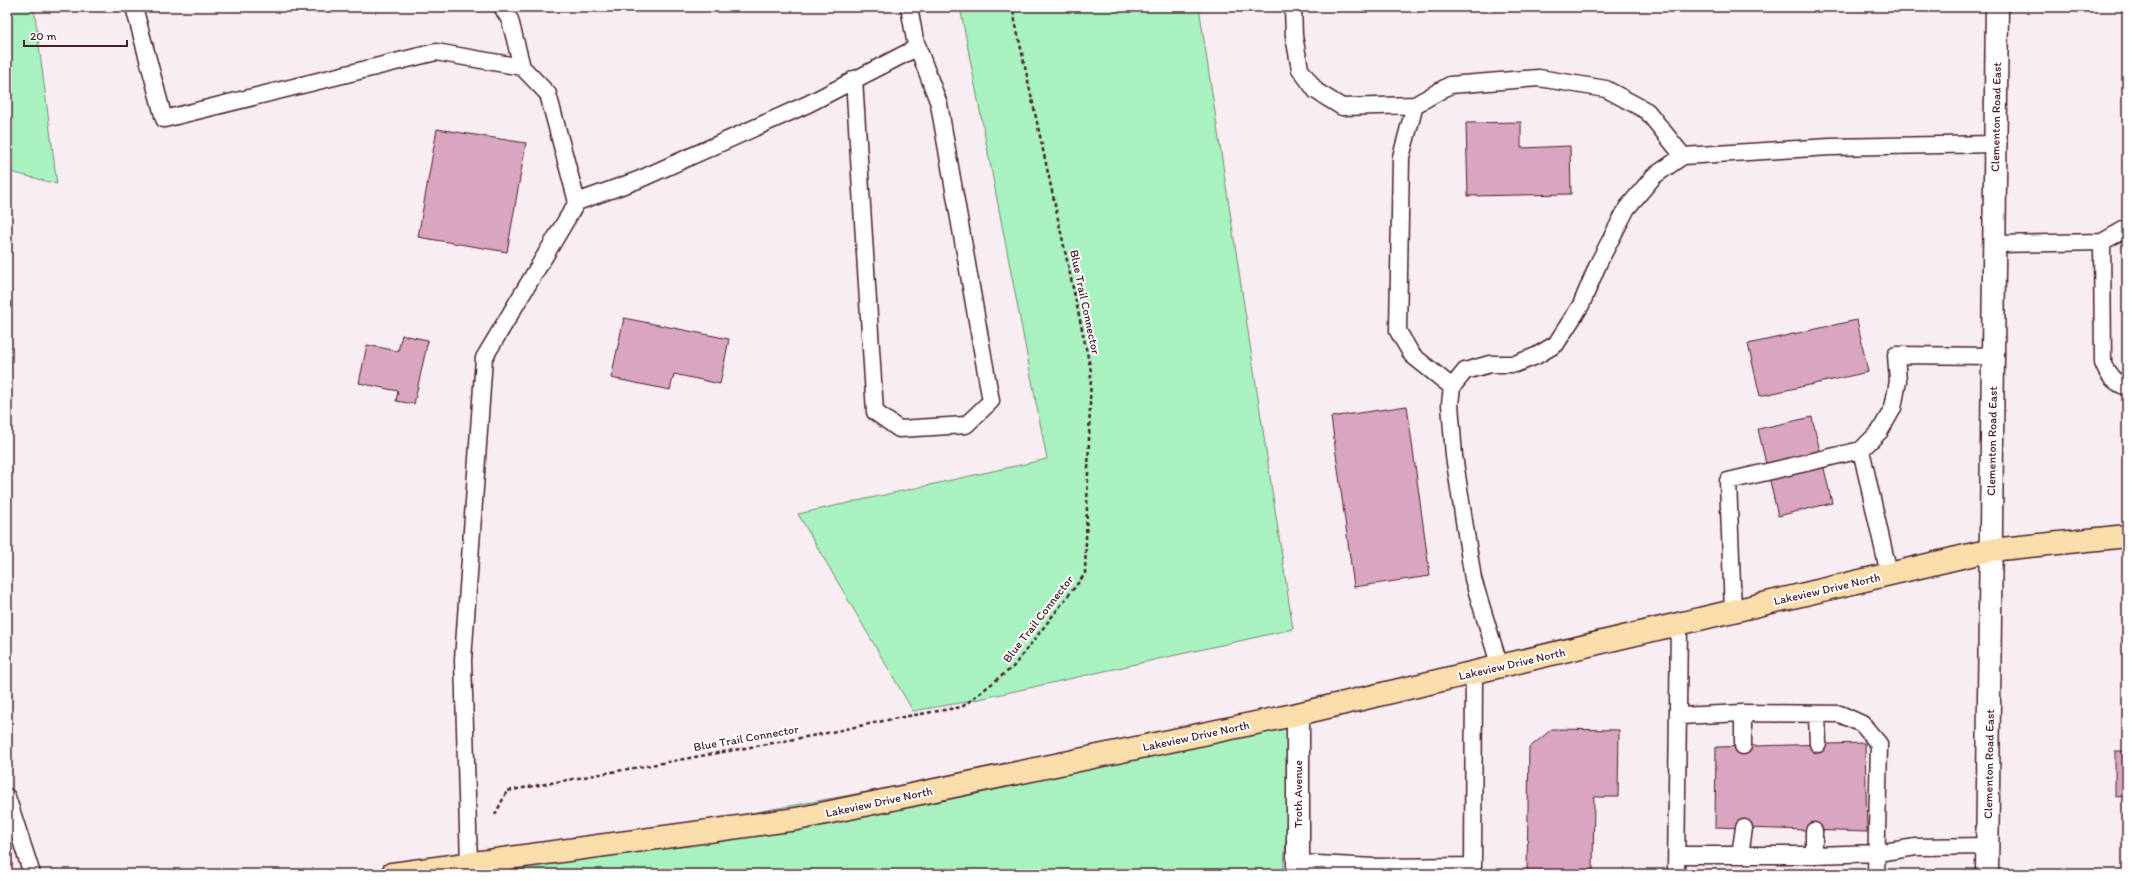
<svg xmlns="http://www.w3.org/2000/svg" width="2134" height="881" font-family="Itim,sans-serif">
  <rect width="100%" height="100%" fill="#f7edf2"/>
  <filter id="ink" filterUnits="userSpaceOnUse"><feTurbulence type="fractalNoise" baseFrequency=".025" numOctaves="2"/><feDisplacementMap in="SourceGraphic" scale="8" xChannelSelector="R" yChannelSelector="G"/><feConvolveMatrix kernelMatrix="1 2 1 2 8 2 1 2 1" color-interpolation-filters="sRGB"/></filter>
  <g filter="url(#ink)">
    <path fill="#a8f2c0" stroke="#798876" d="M7 7H34L57 184 7 171Z
      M960 7H1199L1293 629 966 702 913 711 798 514 1047 459Z
      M1298 714 1283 874H469V864Z"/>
    <path fill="#d9a5c0" stroke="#4a1f2b" d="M1521 122V148L1570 146 1571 194 1468 196 1466 123Z
      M437 129 526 143 507 252 418 237Z
      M624 318 729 339 720 384 674 374 670 390 611 378Z
      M1857 320 1868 372 1760 396 1748 344Z
      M402 335 428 340 414 404 396 401 398 391 359 383 367 345 398 351Z
      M1407 406 1430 576 1354 587 1331 417Z
      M1812 417 1832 503 1778 516 1758 429Z
      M1552 729 1619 730 1618 797H1594L1593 871H1527L1529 748Z
      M1865 743 1867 832 1715 827 1716 747Z
      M2115 751H2127V796L2115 797Z"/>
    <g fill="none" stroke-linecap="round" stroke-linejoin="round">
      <g stroke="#4a1f2b" stroke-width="19">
        <path id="lane" d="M134 7 164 119 436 52 522 67
          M502 7 510 20 522 67 548 94 577 202
          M1293 7 1294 36 1300 69 1316 91 1342 107 1415 105
          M854 79 875 412 899 429 966 425 991 401 939 104 915 40 909 7
          M2102 242 2127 228
          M1994 244 2102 242 2103 363C2107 374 2114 383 2127 387
          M1452 387 1412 355 1398 331 1401 157 1415 105 1450 85 1539 78 1606 89 1647 111 1683 156
          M1861 450 1889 574
          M1733 611 1728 481 1861 450 1880 431 1893 408 1898 381 1896 355 1993 356
          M1500 667 1473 579 1454 456 1450 404 1452 387 1465 371 1490 364H1515L1536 356 1556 344 1581 305 1599 262 1627 208 1654 176 1683 156 1830 147 1995 144
          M1817 714 1818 744
          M1679 716 1743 713 1840 714 1862 724 1879 744 1876 874
          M1743 746V713
          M7 797 32 874
          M1677 855H1814L1877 853 1916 847 1988 846
          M1740 855 1744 828
          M1814 855V831
          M1298 863 1374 867 1473 866 1474 672
          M469 864 463 660 484 358 577 202 638 180 808 104 918 47
          M1676 874 1679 624"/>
      </g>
      <g stroke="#4a1f2b" stroke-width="25">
        <path id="street" d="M1298 874V714"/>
      </g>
      <g stroke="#4a1f2b" stroke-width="25">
        <path id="secondary" d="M1987 874 1997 7"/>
      </g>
      <g stroke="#4a1f2b" stroke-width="25">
        <path id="primary" d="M392 874 797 819 1298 714 1991 550 2127 536"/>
      </g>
      <path stroke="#4a1f2b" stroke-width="2.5" stroke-dasharray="4 3" stroke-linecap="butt" d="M495 815 507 791 822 734 897 718 962 707 1013 667 1085 574 1091 371 1012 7"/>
      <use href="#lane" stroke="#fff" stroke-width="16"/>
      <use href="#street" stroke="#fff" stroke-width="22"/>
      <use href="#secondary" stroke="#fff" stroke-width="22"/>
      <use href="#primary" stroke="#f9ddab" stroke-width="22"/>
    </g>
  </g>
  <g text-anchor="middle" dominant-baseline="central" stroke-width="4" stroke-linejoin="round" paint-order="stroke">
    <g font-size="12" fill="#4a1f2b" stroke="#fff">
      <text transform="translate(1996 117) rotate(-89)">Clementon Road East</text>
      <text transform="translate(1085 302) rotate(78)">Blue Trail Connector</text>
      <text transform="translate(1992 441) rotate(-89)">Clementon Road East</text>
      <text transform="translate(1827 589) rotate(-13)">Lakeview Drive North</text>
      <text transform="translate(1038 619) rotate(-52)">Blue Trail Connector</text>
      <text transform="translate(1512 664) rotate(-13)">Lakeview Drive North</text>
      <text transform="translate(1196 736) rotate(-12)">Lakeview Drive North</text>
      <text transform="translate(746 738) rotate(-10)">Blue Trail Connector</text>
      <text transform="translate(1989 764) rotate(-89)">Clementon Road East</text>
      <text transform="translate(1298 794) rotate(-90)">Troth Avenue</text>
      <text transform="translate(879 802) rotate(-12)">Lakeview Drive North</text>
    </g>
  </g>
  <rect width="2134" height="881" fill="none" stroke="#fff" stroke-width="24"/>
  <rect x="12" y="12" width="2110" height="857" fill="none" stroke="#4a1f2b" stroke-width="1.5" filter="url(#ink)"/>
  <path d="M24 40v6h103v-6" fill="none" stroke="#4a1f2b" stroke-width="2"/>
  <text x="30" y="40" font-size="12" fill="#4a1f2b" stroke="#ffffff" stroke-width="3" paint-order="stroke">20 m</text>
</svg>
